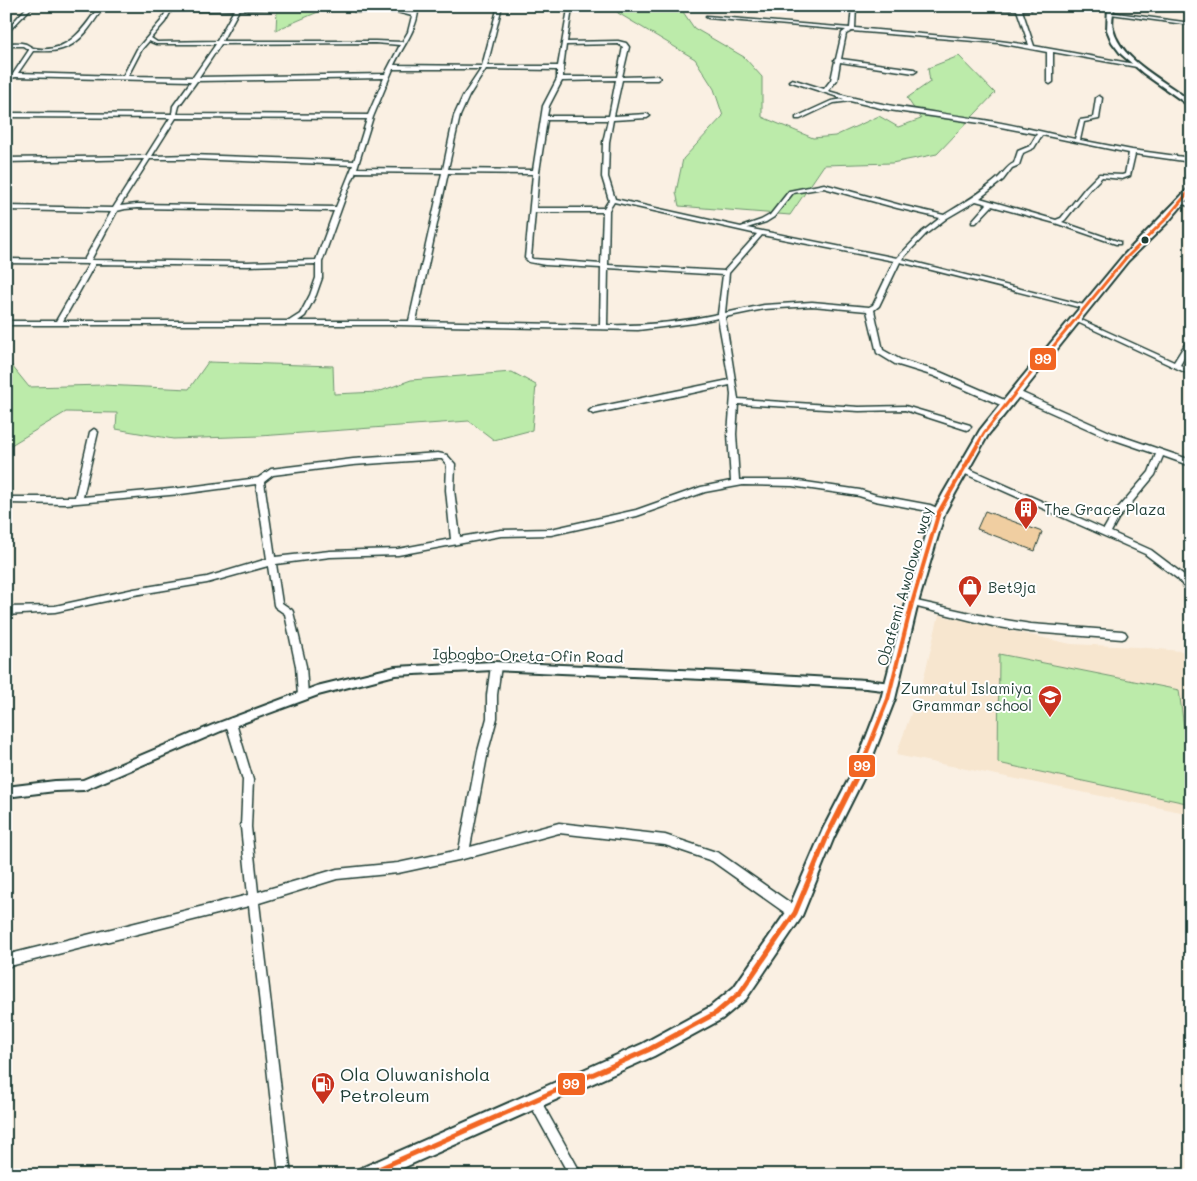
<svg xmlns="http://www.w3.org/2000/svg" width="1197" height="1181" font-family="Mali,sans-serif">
  <rect width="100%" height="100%" fill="#faf0e3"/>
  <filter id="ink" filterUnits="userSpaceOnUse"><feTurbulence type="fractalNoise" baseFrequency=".02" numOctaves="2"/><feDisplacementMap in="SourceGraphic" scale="10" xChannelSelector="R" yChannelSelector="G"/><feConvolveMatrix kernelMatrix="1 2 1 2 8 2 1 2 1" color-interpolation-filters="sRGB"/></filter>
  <g filter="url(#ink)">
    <path fill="#f7e6cf" d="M939 615 1071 644 1137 647 1191 652V814L896 755 923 681Z"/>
    <path fill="#bcebaa" stroke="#6e946f" d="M279 6H332L276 30 277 9Z
      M615 6H679L694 28 744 57 762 77V117L813 138 835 136 879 116 898 127 921 119 907 98 930 82 928 68 959 56 995 93 937 154 892 163 824 165 790 215 679 206 676 192 683 159 723 116 714 89 695 59 618 13Z
      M208 362 333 366 334 394 378 392 411 380 512 372 536 385 532 430 494 440 469 421 260 436 173 439 116 429 117 413 66 412 6 448V365L12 366 29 387 103 385 189 389Z
      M999 654 1179 690 1191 781V804L998 763Z"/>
    <path fill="#f0cea1" stroke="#1f3d34" d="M985 511 1042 532 1035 551 977 529Z"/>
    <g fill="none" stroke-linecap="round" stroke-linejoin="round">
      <g stroke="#1f3d34" stroke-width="3">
        <path id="minor" d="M28 6H33L6 34V30Z
          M99 6H104C94 22 81 44 62 49 53 52 43 51 33 51L18 73 123 76 137 49 161 21 169 6H173L172 9 272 7 274 8 272 9 239 10 222 41H375L402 42 408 32 412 16 397 12H356L354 11 356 10H397L413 13 416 10 418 11C417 29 402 48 394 65L482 66 498 6H502L487 66H558L568 9 572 8 567 42 618 41 626 43 629 47 622 77 657 76 660 78 657 80H622L614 116 647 114 650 116 647 118 613 120 609 142 608 177 615 199 741 227 761 220 770 215 789 191 824 184 900 205 944 215C962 204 981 193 997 179 1004 173 1006 167 1014 163L1018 151 1030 146 1037 134 980 123 889 110 850 101 834 103 800 119H796V117L831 101 844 99 789 81 792 79 824 89 831 80 835 61 834 60 836 59 842 33 846 30 708 18 706 17V16L850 28 852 6H856L855 28 999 41 1029 45 1017 10 881 7 879 6 1019 8 1034 6 1031 10H1022L1034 46 1140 65 1137 67 1053 52V82L1050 84 1047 82V52L999 43 852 31 846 34 841 59 914 69 917 71 914 73 840 62 837 80 828 91C878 106 927 111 978 119 1011 124 1043 132 1075 139L1080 120 1093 118 1096 98 1099 96 1102 98 1099 119 1084 122 1080 140 1132 150 1191 158V162L1135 154 1130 176 1122 179 1102 177 1090 189 1065 220 1062 222 1120 242V244H1116L1055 223 992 206 976 223H972V221L987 204 976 201 947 218 926 234 902 259 1088 306V308L1086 309 900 262 879 306 874 310 883 350 901 360 940 372 1009 402V406H1003L934 376 895 364 877 353 867 311 812 306 764 309 725 317 738 399 859 407 905 406 970 425 971 427 967 430 905 410 859 411 738 404 736 434 739 480H792L860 490 876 495 930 505 942 510 943 512 942 514 939 515 928 511 875 501 859 496 792 486 743 485 705 492 637 516 551 535 501 536 398 555 330 557 276 564 282 603 292 610 293 612 306 666 308 696 306 699 303 700 300 699 298 696 296 666 285 614 275 607 274 605 268 566 207 583 134 595 55 612 6 615V607L55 606 134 589 207 577 267 559 256 484 181 494 66 504 6 503V497H75L90 432 94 429 98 432 83 497 181 488 258 478 271 469 353 459 438 453 447 455 455 464 454 490 460 537 501 530 551 529 636 510 701 487 731 481 728 434 731 395 730 385 593 414 589 411 593 408 729 380 718 318 695 323 638 330 399 325H6V321H56L89 264 6 263V259L84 260 111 212 6 210V206L113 208 144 159 6 162V158L146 156 170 118 6 117V113L172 114 173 106 191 81 16 77 6 79V75L13 74 29 50 23 46H6V43C12 43 20 42 26 44 28 45 31 47 33 48 66 55 83 30 99 6ZM234 10 217 41 157 42 151 38 165 22 171 11ZM149 41 156 44H216L193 77 128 76 142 49ZM375 43 400 45 385 74 199 77 221 44ZM618 44 623 47 617 77H563V68L566 45ZM393 69H481L463 96 454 116 443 169 357 168 373 117ZM486 69 557 70V79L543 106 533 170 448 169 460 116 469 96ZM384 78 368 115 177 114 179 106 197 81ZM616 80 609 116H547L549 106 562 81ZM176 118 367 119 354 161 191 155 152 156ZM547 120H608L603 142 602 177 609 200 604 208H536L539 172ZM1042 135 1129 153 1125 174 1122 175 1099 174 1086 187 1061 218 1056 220 980 198 1003 180 1012 168 1019 165 1023 153 1034 148ZM150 159H191L353 165 336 207 137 204 120 206ZM356 172 442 173 409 321H298L305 316 316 295 322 278V262L348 190ZM448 173 533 174 525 258 529 262 545 265 601 268 600 325 416 321ZM824 188 897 208 940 218 922 232 897 258 747 228 766 222 774 217 793 193ZM614 202 757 234 724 271 608 265 609 210ZM137 208 334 211 316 260 248 262 91 260 117 211 125 209ZM535 212H603L601 264 533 259 531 258ZM762 235 894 261 873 305 869 307 812 302 764 305 725 313 729 273ZM95 264 248 266 316 264V278L310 295 300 314 289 321H63ZM608 268 723 275 718 314C681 322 644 326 607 325ZM438 459H442L447 465 446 490 451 539 398 549 330 551 275 557 264 482 273 475 353 465Z
          M1109 12 1191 23V25L1111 14H1109Z
          M1178 200 1191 203V207L1178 202Z
          M1075 317 1174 362 1189 338H1191V346L1180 365 1191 370V375L1073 320 1072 319Z
          M1012 391H1018L1112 433 1191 460V466L1163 456 1155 475 1118 519 1111 532 1151 550 1184 575 1191 583V593L1188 592 1178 579 1145 554 961 472 960 470 961 468H967L1104 529 1112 515 1149 472 1156 454 1106 437 1012 395Z
          M912 600 993 618 1031 624 1122 631 1125 632 1127 635 1125 638 1122 639 1031 632 993 626 909 605 908 603 909 601Z
          M496 662 499 663 501 666 497 695V718L488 751 470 847 559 823 665 835 719 853 799 909 800 913 799 917 795 918 791 917 712 861 665 845 559 833 463 859 398 873 337 879 259 903 291 1175H279L249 906 6 967V955L248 895 241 827 243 780 228 730 227 722 229 719 232 718 235 719 238 730 253 780 251 827 258 892 337 869 398 863 459 850 478 751 487 718V695L491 666 493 663Z
          M534 1094 538 1096 582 1175H569L530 1104 528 1100 530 1096Z"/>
      </g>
      <g stroke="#1f3d34" stroke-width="4">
        <path id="tertiary" d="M1108 6H1114C1113 14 1111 22 1113 29 1121 62 1167 81 1191 102V107L1143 73 1121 54 1112 42 1107 30Z
          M493 662 727 672 866 680 891 683 895 684 896 687 895 690 891 691 866 688 727 680 493 670 395 675 318 695 221 731 84 790 55 791 6 797V787L55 781 83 780 213 725 317 686 395 667Z"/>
      </g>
      <g stroke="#1f3d34" stroke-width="4">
        <path id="secondary" d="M1191 186V195L1168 222 1128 261 988 435 956 492 945 512 918 603 895 699 867 771 834 837 801 918 746 999 722 1019 654 1056 387 1175H356L359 1169 642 1044 710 1007 734 987 789 908 823 829 854 769 881 699 906 603 933 512 944 492 980 430 1020 380 1122 257Z"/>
      </g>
      <use href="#minor" fill="#fff" fill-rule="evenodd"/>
      <use href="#tertiary" fill="#fff" fill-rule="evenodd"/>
      <use href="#secondary" fill="#fff" fill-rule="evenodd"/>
      <g stroke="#fff" stroke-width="5">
        <path id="bus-1-far3" d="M1186 195 1191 189"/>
      </g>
      <g stroke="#fff" stroke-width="6">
        <path id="bus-1-far2" d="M977 445 984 433 1024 382 1125 259 1165 220 1187 194"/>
      </g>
      <g stroke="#fff" stroke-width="8">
        <path id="bus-1-far1" d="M861 767 888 699 912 603 939 512 978 444"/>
      </g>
      <g stroke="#fff" stroke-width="9">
        <path id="bus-1" d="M365 1175 648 1050 716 1013 740 993 795 913 828 834 862 766"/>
      </g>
      <use href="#bus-1-far3" stroke="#f26522" stroke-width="2.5"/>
      <use href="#bus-1-far2" stroke="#f26522" stroke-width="3"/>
      <use href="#bus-1-far1" stroke="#f26522" stroke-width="4"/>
      <use href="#bus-1" stroke="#f26522" stroke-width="5"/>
    </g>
  </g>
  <defs>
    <g id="building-pin" transform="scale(1.25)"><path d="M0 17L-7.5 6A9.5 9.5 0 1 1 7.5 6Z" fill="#c8321e" stroke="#fff"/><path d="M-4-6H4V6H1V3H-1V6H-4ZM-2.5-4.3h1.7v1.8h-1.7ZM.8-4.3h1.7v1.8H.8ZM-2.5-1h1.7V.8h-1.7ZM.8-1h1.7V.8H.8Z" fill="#fff"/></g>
    <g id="shop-pin" transform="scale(1.25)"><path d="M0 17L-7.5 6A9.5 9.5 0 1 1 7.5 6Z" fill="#c8321e" stroke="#fff"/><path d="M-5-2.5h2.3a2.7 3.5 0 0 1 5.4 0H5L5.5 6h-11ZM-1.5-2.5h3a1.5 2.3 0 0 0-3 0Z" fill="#fff"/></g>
    <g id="school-pin" transform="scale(1.25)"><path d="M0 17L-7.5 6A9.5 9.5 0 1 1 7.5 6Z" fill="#c8321e" stroke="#fff"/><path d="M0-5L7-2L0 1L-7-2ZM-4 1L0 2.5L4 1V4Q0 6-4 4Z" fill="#fff"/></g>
    <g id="fuel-pin" transform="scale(1.25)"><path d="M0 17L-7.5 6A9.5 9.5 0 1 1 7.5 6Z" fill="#c8321e" stroke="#fff"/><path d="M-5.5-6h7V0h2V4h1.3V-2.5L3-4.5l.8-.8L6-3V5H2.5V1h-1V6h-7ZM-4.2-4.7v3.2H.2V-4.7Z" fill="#fff"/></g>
  </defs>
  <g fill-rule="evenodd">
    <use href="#building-pin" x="1026" y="509"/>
    <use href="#shop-pin" x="970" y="587"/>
    <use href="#school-pin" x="1050" y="697"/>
    <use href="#fuel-pin" x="323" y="1084"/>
  </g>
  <circle fill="#1f3d34" stroke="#fff" stroke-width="2" cx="1145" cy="240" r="4.5"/>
  <g text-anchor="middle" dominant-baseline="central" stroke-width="4" stroke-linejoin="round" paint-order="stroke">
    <g font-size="15" fill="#1f3d34" stroke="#fff" text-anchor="start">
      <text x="1044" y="509">The Grace Plaza</text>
      <text x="988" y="587">Bet9ja</text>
      <text x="1032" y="688" text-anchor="end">Zumratul Islamiya<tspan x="1032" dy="17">Grammar school</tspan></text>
    </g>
    <g font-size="15" fill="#1f3d34" stroke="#fff">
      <text transform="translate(904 586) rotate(-74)">Obafemi Awolowo way</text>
      <text transform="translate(528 655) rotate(1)">Igbogbo-Oreta-Ofin Road</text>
    </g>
    <g font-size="18" fill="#1f3d34" stroke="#fff" text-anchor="start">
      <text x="340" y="1074">Ola Oluwanishola<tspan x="340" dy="21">Petroleum</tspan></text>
    </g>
  </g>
  <g stroke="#fff" stroke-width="2">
    <rect x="1029" y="347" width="28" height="24" rx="5" fill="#f26522"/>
    <rect x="848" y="754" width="28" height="24" rx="5" fill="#f26522"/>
    <rect x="557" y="1072" width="29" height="24" rx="5" fill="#f26522"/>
  </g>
  <g font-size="14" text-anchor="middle" font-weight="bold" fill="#fff">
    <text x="1043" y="364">99</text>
    <text x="862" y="771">99</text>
    <text x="571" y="1089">99</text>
  </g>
  <rect width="1197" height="1181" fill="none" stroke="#fff" stroke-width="25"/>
  <rect x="12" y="12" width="1172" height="1156" fill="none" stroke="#1f3d34" stroke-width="2" filter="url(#ink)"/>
</svg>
